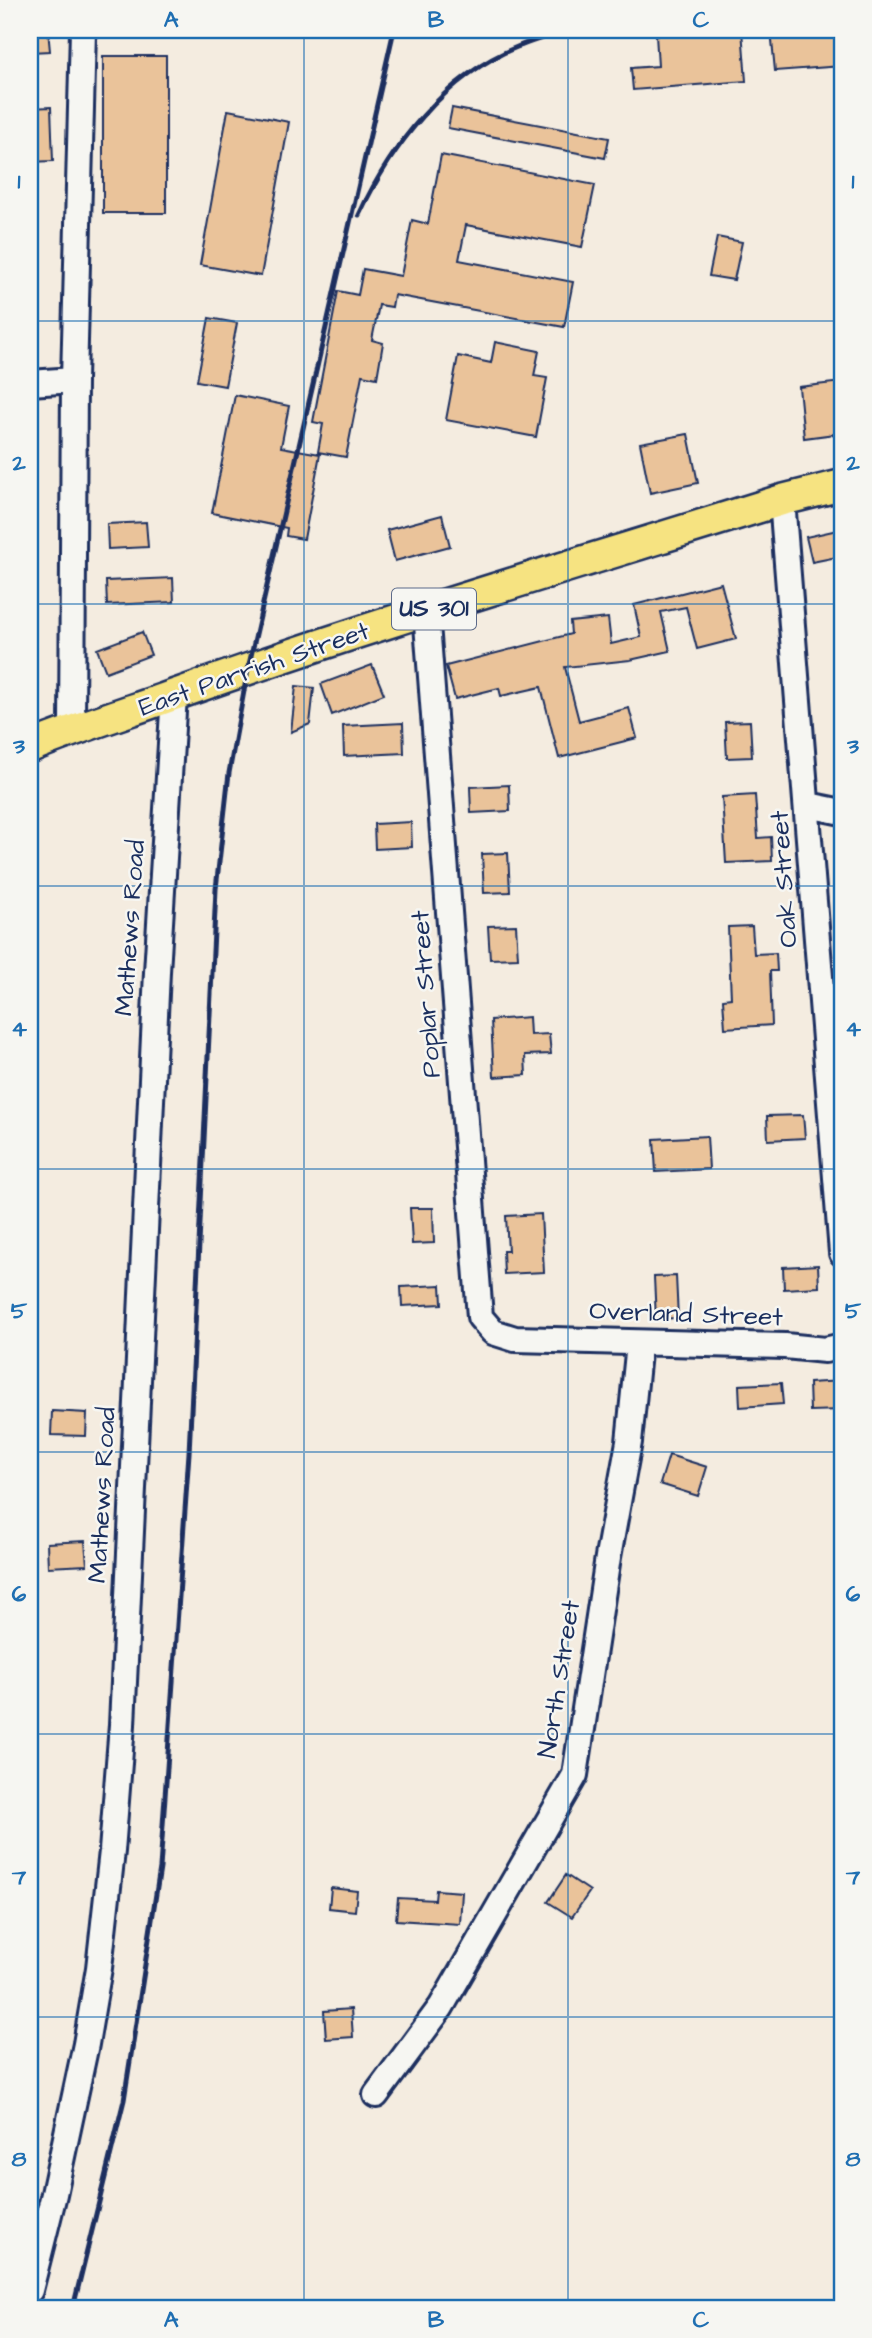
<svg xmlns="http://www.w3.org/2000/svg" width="872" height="2338" font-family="'Architects Daughter',sans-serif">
  <rect width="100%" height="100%" fill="#f4ece0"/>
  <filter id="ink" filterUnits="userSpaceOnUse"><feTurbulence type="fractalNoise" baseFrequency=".0143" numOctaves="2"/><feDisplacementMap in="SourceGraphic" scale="14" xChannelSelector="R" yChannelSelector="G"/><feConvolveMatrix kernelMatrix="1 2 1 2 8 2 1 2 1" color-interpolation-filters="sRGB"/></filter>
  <g filter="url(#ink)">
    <path fill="#eac39a" stroke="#1b2f5e" stroke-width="2" d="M30 30H48L50 51 30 52Z
      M725 30H742L746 81 633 90 631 68 658 66 656 35Z
      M771 30H842V66L775 71Z
      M103 56H166V213H103Z
      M51 107 53 161 30 162V108Z
      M452 108 609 138 605 158 448 128Z
      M228 110 289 122 261 276 200 265Z
      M441 155 595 185 582 247 466 225 459 260 573 282 564 327 394 295 392 307 379 305 372 340 383 343 377 378 362 375 346 457 318 452 323 424 313 422 338 291 358 295 363 269 401 276 412 220 428 224Z
      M717 237 742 242 734 280 709 276Z
      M209 318 237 323 225 386 197 381Z
      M495 342 539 351 534 376 547 378 536 437 446 420 458 356 491 363Z
      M842 382V433L804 438 799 387Z
      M235 395 289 406 281 447 320 454 304 539 286 536 287 528 212 513Z
      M688 434 698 483 650 493 640 443Z
      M442 515 450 546 395 561 387 530Z
      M146 522 148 547 108 549 107 524Z
      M842 529V556L812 562 806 537Z
      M173 578 174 602 107 605 106 581Z
      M721 583 736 639 697 649 686 607 661 612 670 651 630 660 565 667 579 721 629 708 637 738 559 758 541 687 501 696 499 688 455 699 446 666 571 634 570 622 608 618 611 644 641 637 634 605Z
      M142 632 151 655 106 672 97 649Z
      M372 665 384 694 332 715 321 684Z
      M296 686 314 688 310 724 291 732Z
      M750 721 752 757 727 758 725 722Z
      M403 723 404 753 344 756 343 726Z
      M509 785 510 811 471 813 470 787Z
      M755 795 758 838 771 837 772 861 726 863 722 797Z
      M411 822 412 847 375 849 374 824Z
      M508 853 510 892 484 893 482 854Z
      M516 925 518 958 490 959 488 926Z
      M752 926 754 954 776 953 777 971H770L772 1025 725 1028 723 999 731 998 728 927Z
      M529 1017 530 1035 549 1034 551 1054 525 1055 526 1075 494 1077 491 1020Z
      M803 1115 805 1138 768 1140 767 1116Z
      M707 1136 709 1169 656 1172 654 1139Z
      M410 1208H433L434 1243 412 1244Z
      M541 1214 544 1272 504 1274 503 1251H508L506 1216Z
      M818 1265 819 1287 784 1289 783 1267Z
      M676 1276 678 1318 656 1319 654 1277Z
      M441 1285 442 1304 402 1306 401 1287Z
      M842 1381V1410L810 1411 809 1383Z
      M781 1383 783 1404 740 1407 739 1385Z
      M52 1411 87 1413 86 1436 51 1435Z
      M669 1455 707 1467 698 1496 660 1484Z
      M85 1541 87 1565 48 1567 47 1543Z
      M566 1875 590 1891 572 1917 548 1902Z
      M331 1888 357 1891 355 1911 329 1908Z
      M436 1890 462 1892 460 1924 396 1920 398 1898 435 1900Z
      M351 2009 353 2037 326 2039 324 2011Z"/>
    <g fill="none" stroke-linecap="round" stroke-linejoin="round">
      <g stroke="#1b2f5e" stroke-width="30">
        <path id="minor" d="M30 383 74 380
          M782 500 842 1253
          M426 611 480 1317 493 1332 515 1339 785 1346 825 1350 842 1346
          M72 730 74 380 83 30
          M808 805 842 812
          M376 2095 441 2007 575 1775 608 1557 629 1442 639 1343
          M30 2290 54 2194 86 2044 99 1968 112 1851 122 1725 157 972 174 695"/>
      </g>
      <g stroke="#1b2f5e" stroke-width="35">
        <path id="major" d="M30 747C79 727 130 711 180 693 378 622 581 563 782 500L842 485"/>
      </g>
      <use href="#minor" stroke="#f6f6f2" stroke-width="24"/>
      <use href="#major" stroke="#f6e381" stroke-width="30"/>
      <path stroke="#1b2f5e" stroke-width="5" d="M359 215C391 146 445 76 517 47 534 40 551 35 568 30
        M73 2308 124 2100 160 1868 189 1453 216 889 229 773 248 669 394 30"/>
    </g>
  </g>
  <path fill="none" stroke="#1f6fb2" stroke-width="2" stroke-opacity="0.55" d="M304 30V2308M568 30V2308M30 321H842M30 604H842M30 886H842M30 1169H842M30 1452H842M30 1734H842M30 2017H842"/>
  <g text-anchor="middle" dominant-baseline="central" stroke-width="5" stroke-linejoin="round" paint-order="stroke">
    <rect fill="#f6f6f2" stroke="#5d6b8a" stroke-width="2" x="392" y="588.5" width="84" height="41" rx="5"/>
    <g font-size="24" font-weight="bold" fill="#1b2f5e">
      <text x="434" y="609">US 301</text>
    </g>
    <g font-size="26" fill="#1b2f5e" stroke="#f6f6f2">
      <text transform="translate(254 669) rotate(-19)">East Parrish Street</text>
      <text transform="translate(784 879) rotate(-94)">Oak Street</text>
      <text transform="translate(130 928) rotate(-86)">Mathews Road</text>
      <text transform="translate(426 994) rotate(-94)">Poplar Street</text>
      <text transform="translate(686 1314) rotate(2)">Overland Street</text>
      <text transform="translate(102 1495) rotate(-87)">Mathews Road</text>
      <text transform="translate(559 1679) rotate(-81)">North Street</text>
    </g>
  </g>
  <rect width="872" height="2338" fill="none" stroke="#f6f6f2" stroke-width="77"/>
  <rect x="38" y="38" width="796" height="2262" fill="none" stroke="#1f6fb2" stroke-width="2.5"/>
  <g font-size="23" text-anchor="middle" font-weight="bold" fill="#1f6fb2">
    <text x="171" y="27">A</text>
    <text x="436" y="27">B</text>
    <text x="701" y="27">C</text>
    <text x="19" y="188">1</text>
    <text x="853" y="188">1</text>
    <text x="19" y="470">2</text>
    <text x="853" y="470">2</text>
    <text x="19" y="753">3</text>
    <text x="853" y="753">3</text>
    <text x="19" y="1036">4</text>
    <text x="853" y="1036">4</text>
    <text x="19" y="1318">5</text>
    <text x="853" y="1318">5</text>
    <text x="19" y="1601">6</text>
    <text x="853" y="1601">6</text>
    <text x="19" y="1884">7</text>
    <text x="853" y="1884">7</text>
    <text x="19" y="2166">8</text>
    <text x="853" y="2166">8</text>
    <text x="171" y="2327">A</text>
    <text x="436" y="2327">B</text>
    <text x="701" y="2327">C</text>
  </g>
</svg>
